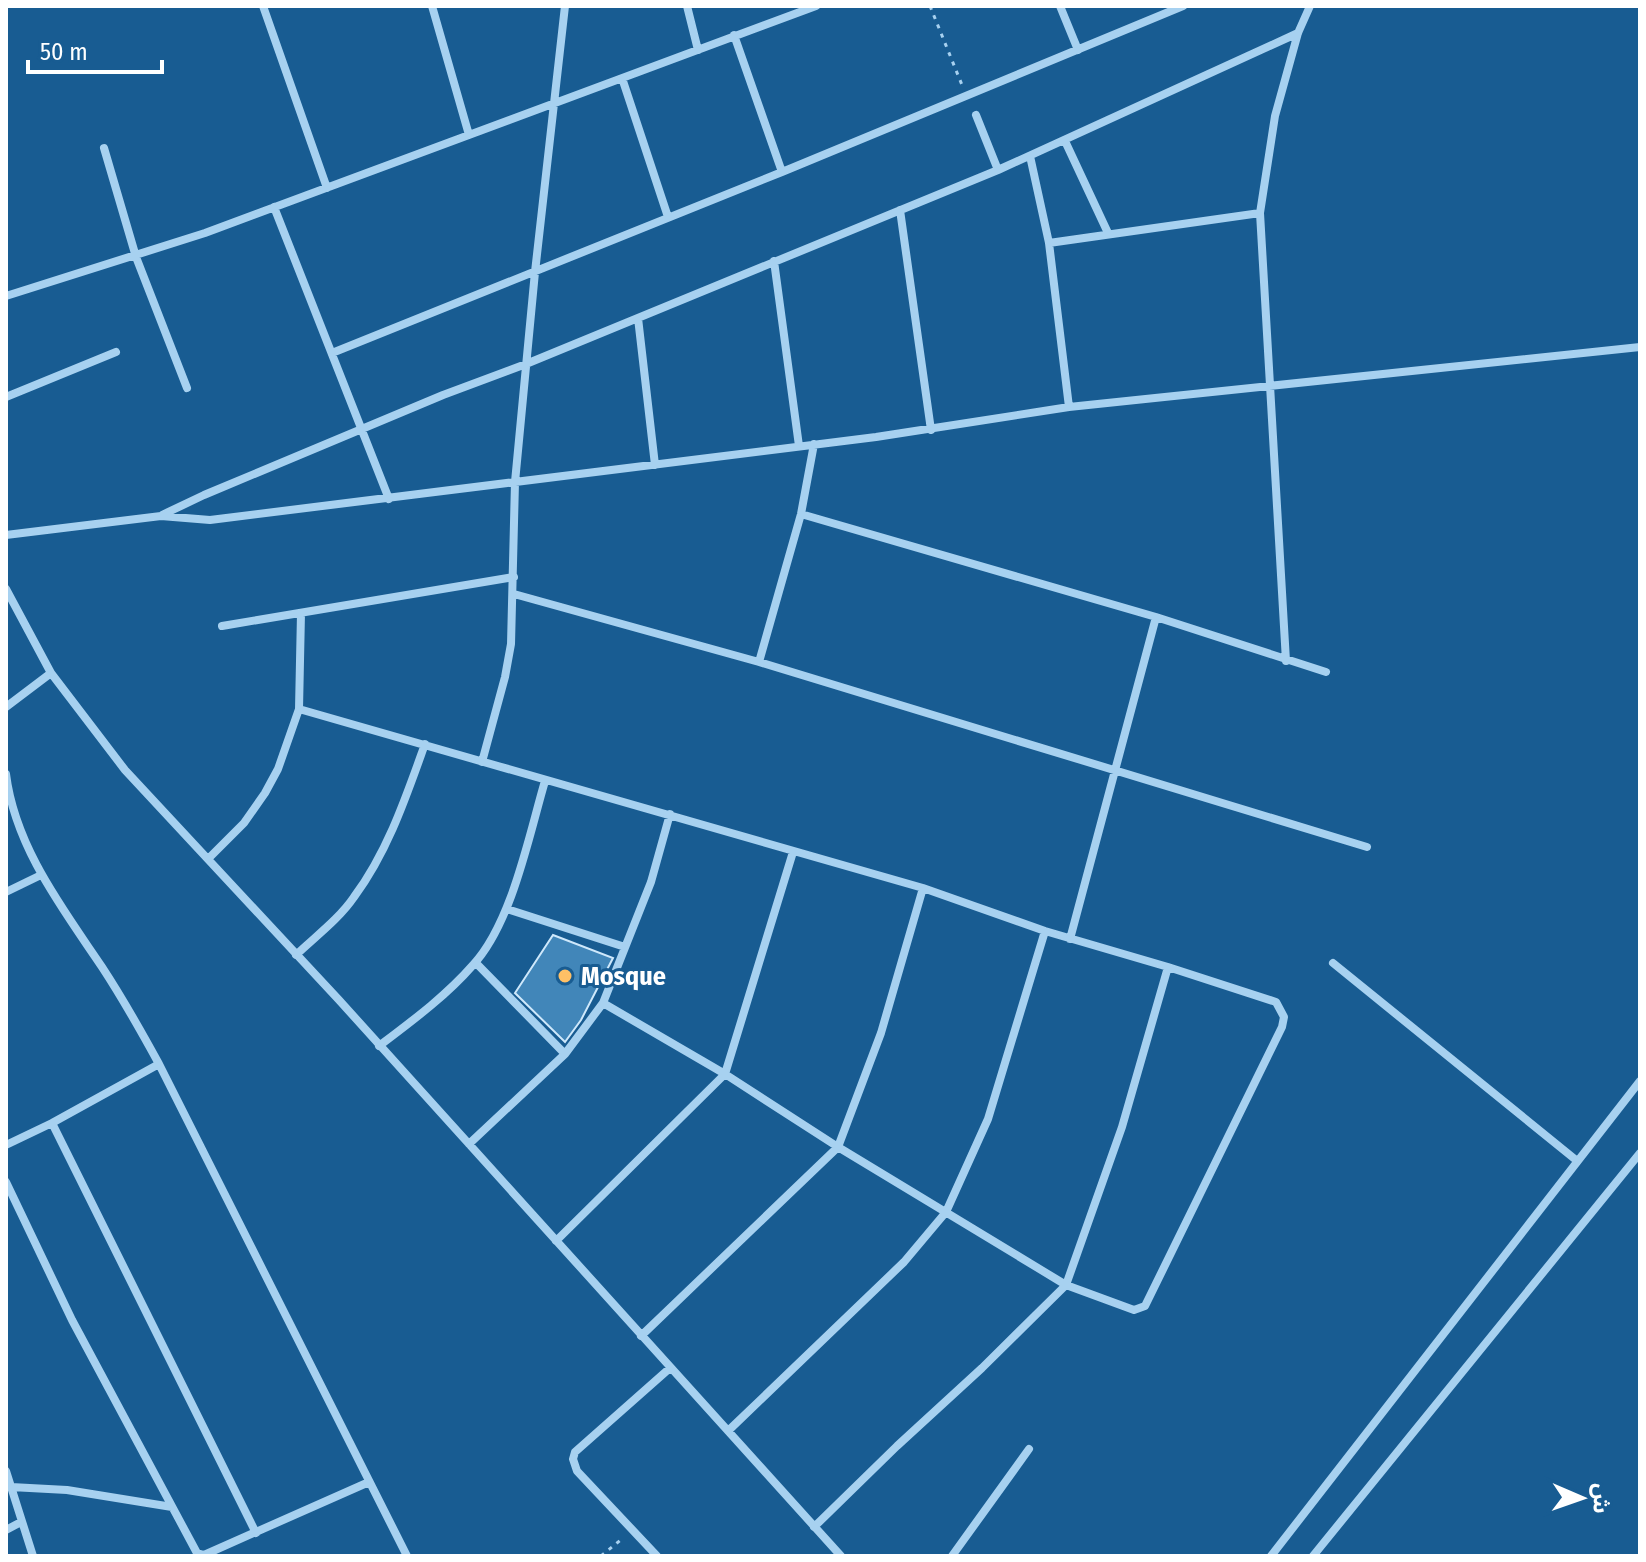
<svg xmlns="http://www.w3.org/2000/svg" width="1646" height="1562" font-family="'Fira Sans Condensed','Noto Sans Arabic',sans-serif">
  <rect width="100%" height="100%" fill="#185c92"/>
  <path fill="#4186b9" stroke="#cee8fb" stroke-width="2" d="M553 935 613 958 581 1020 565 1042 515 993Z"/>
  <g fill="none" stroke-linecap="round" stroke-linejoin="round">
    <path stroke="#a7d1f0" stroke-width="3" stroke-dasharray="4 6" stroke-linecap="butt" d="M930 6 962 85
      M601 1556 623 1538"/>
    <path stroke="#a7d1f0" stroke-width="8" d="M263 6 327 188
      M432 6 469 135
      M687 6 698 50
      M1060 6 1078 50
      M734 35 782 172
      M622 78 668 217
      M976 115 998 170
      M1065 141 1108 233
      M104 148 136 257 187 388
      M1030 156 1049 243 1069 407
      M274 207 389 499
      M900 210 931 430
      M1049 243 1260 213
      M774 261 799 446
      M6 296 205 233 816 6
      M638 318 655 465
      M332 353 782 172 1183 6
      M6 397 116 352
      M801 514 1156 617 1326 672
      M162 515 204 495 443 395 526 364 998 170 1298 33
      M6 535 161 516 210 520 876 437 1069 407 1640 347
      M6 589 51 673 125 770 339 1000 841 1556
      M514 594 759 662 1367 847
      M222 626 514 577
      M1286 661 1260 213 1275 116 1298 33 1310 6
      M759 662 801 514 814 444
      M6 707 51 673
      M299 709 923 888 1045 931 1168 967 1276 1002 1284 1017 1282 1027 1145 1306 1134 1310 1066 1285 838 1147 725 1074 603 1003
      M482 762 505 677 511 644 515 482 535 272 565 6
      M6 774C15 847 63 909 102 967 123 999 141 1031 159 1064L407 1556
      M209 858 244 823 265 793 278 769 299 709 301 613
      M6 892 41 875
      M507 909 625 947
      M1070 939 1156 617
      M296 955C316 936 339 919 354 897 388 851 406 797 425 744
      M476 963 565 1054
      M1333 963 1576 1160
      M379 1046C412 1021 446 996 473 965 512 923 529 835 545 781
      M52 1123 256 1533
      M469 1144 565 1054 603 1003 651 882 670 814
      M6 1145 52 1123 159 1064
      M6 1182 72 1320 197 1553 204 1555 369 1482
      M556 1241 725 1074 793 852
      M641 1336 838 1147 881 1033 923 888
      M728 1431 904 1262 946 1212 988 1119 1045 931
      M6 1471 33 1556
      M11 1487 67 1490 172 1507
      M814 1527 897 1446 982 1368 1066 1285 1122 1127 1168 967
      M6 1530 21 1522
      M657 1556 577 1471 573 1459 575 1452 670 1368
      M952 1556 1029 1449
      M1271 1556 1640 1081
      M1313 1556 1640 1153"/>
  </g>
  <circle fill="#ffc066" stroke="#185c92" stroke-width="3" cx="565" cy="976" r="8"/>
  <g text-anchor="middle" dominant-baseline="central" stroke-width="6" stroke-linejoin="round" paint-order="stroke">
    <g font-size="26" font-weight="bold" fill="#fff" stroke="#185c92" text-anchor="start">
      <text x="581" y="976">Mosque</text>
    </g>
  </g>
  <rect width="1646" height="1562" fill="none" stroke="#ffffff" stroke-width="16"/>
  <g transform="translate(1582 1498) rotate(92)" stroke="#185c92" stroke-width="6" paint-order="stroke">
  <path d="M0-6L14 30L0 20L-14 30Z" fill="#ffffff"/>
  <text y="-12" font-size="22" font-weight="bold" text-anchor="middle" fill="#ffffff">ش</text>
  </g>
  <path d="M28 60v12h134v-12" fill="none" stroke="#ffffff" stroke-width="4"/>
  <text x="40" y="60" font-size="24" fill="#ffffff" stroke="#185c92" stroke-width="6" paint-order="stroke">50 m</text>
</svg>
